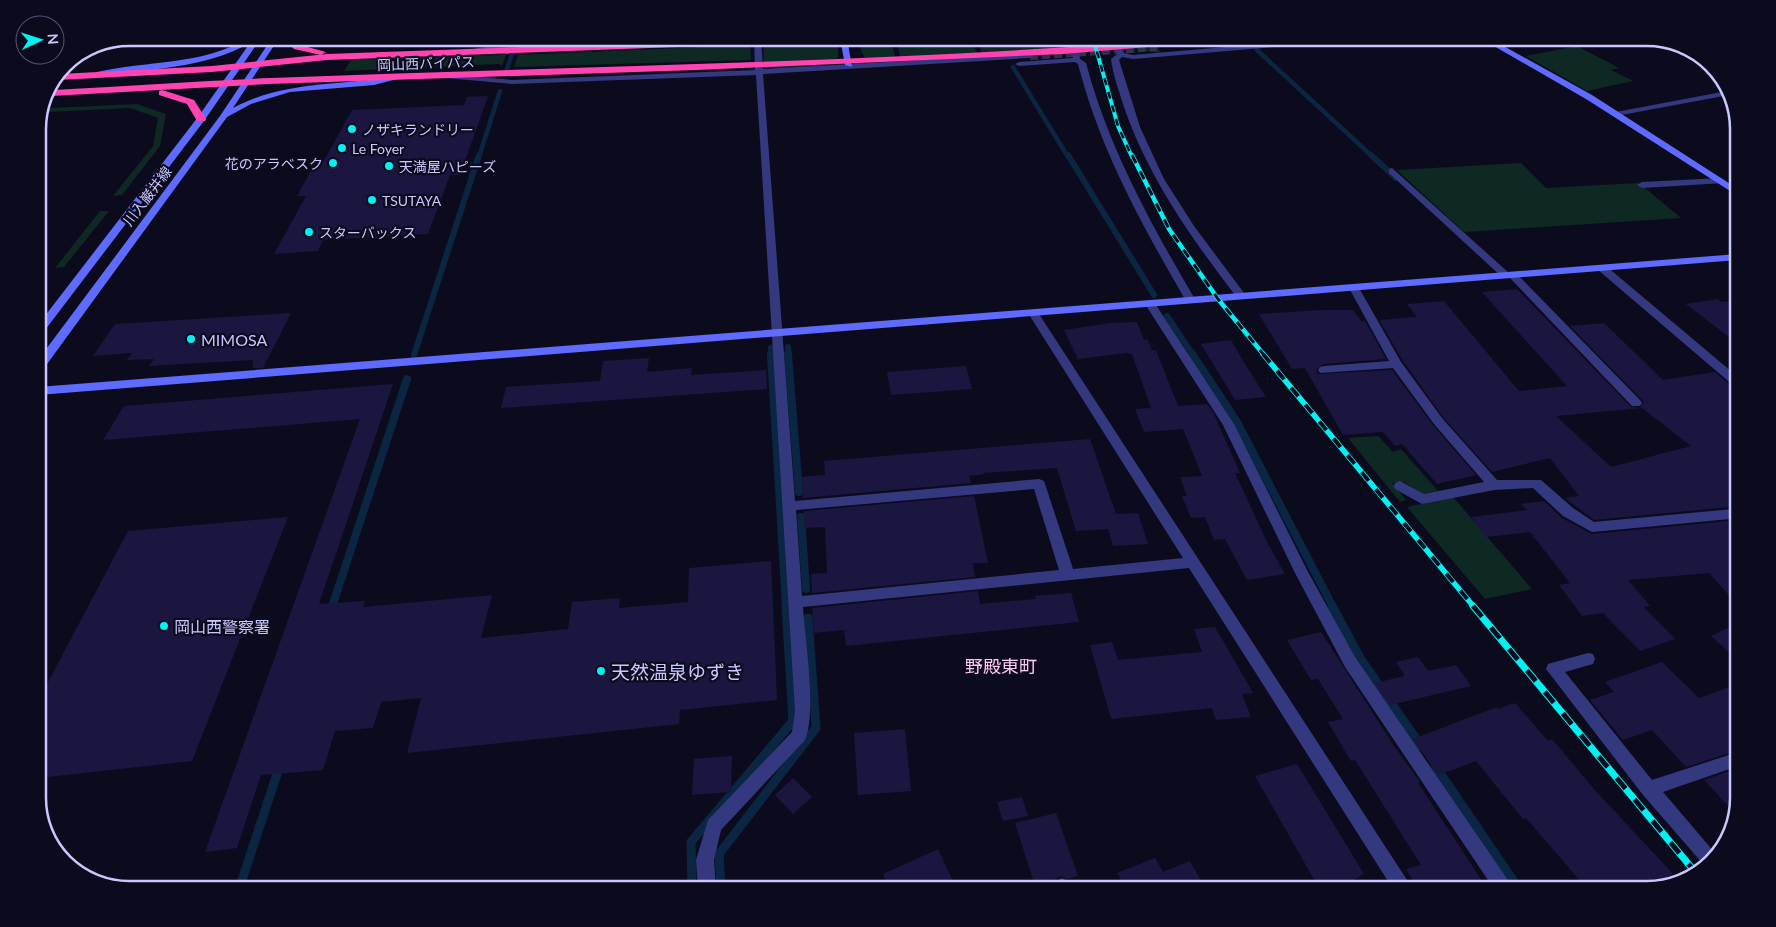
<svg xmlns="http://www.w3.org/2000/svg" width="1776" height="927" font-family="Lato,'Noto Sans JP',sans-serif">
  <rect width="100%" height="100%" fill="#0c0b1e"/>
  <path fill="#0e2824" d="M769 38H832L838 46V58C817 70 791 67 768 68L764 67 763 39Z
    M855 38H890L896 60H901L896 38H971L978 56H983L976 38H1048L1056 53 869 62C859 53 862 45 855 38Z
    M1122 38H1257L1156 46 1161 53 1125 48Z
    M750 45 751 60 514 67 518 55Z
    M1577 46 1619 68 1611 70 1633 81 1587 91 1526 56Z
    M506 55 502 66 499 64 344 71 351 60Z
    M137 104 166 114 160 146 122 195 113 196 153 146 158 118 130 108 47 112 51 108Z
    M1521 163 1546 188 1639 183 1681 218 1464 232 1397 170Z
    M100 211H109L64 267 55 268Z
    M1378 436 1393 452 1401 449 1438 491 1423 494 1404 482 1392 483 1406 500 1400 502 1348 438Z
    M1453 497 1532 589 1485 599 1407 507Z"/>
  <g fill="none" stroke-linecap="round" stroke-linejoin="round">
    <path stroke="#0a2643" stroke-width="4.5" d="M1257 50 1373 157
      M1013 67 1068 157
      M507 69 512 54
      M479 157 500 91"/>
    <path stroke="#0a2643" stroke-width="6" d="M1068 155 1154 295
      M1371 155 1396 178
      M1167 316 1193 355
      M788 347 789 355
      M771 348V355
      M414 355 479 155"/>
    <path stroke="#0a2643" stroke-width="8" d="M771 354 786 607
      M788 354 799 492
      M1192 354 1237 422 1333 607
      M801 517 806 589
      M332 607 407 379"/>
    <path stroke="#0a2643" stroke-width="9" d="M1332 606 1360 658 1421 746
      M330 612 332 606
      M1436 767 1519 889
      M239 889 280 765
      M692 889 691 842 793 721 786 606
      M721 889 719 854 816 728 808 618"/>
  </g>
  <path fill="#1a163f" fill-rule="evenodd" d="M488 96 460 175H450L428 234 323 240 318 251 274 254 306 196H297L312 169 320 168 352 110 464 105 467 97Z
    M1517 289 1631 407 1640 408 1644 402 1570 326 1604 323 1663 380 1715 372 1733 387 1738 389V504L1729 507 1594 520 1565 498 1579 496 1550 458 1492 472 1443 417 1403 361 1379 320 1417 317 1407 304 1444 301 1519 391 1567 386 1482 292ZM1642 408 1691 446 1611 467 1556 416Z
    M1717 299 1722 302 1738 300V344L1686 304Z
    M1321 310H1353L1361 321H1365L1386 359 1324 364 1316 369 1318 374 1392 370 1433 425 1476 475 1437 484 1402 444 1395 446 1383 432 1343 435 1305 368 1292 369 1259 314Z
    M291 313 263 368H253V360L149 366 154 359 127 360 132 353 93 356 115 324Z
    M1137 322 1144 340 1147 339 1152 350H1156L1178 406 1207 404 1213 412 1240 473H1235L1267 542 1285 574 1247 580 1225 539 1214 540 1205 517 1191 518 1182 496H1187L1180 477 1202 476 1183 429 1144 432 1135 409 1151 408 1132 354 1127 353 1078 359 1064 330 1111 323Z
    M1231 340 1245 364 1266 397 1235 400 1201 344Z
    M649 358 647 372 692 368 691 375 766 370 767 389 501 408 506 387 600 381 603 361Z
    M966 366 972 389 891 395 887 372Z
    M393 384 319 604 365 601 363 607 492 595 481 638 568 629 572 602 620 598 619 608 688 602 689 568 771 561 777 700 680 710 679 724 407 753 421 698 381 702 373 728 335 731 323 770 261 775 237 848 205 852 360 419 103 440 124 406Z
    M1090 439 1116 514 1138 513 1148 544 1113 546 1108 529 1076 531 1057 468 983 473 984 474 969 476 971 483 803 498 802 477 825 475 824 461Z
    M974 496 988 563H973L975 577 812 593 811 574 827 573 825 527 804 528V511Z
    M1544 501 1562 518 1592 534 1729 521 1733 526 1738 527V605L1709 573 1628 580 1650 606 1644 607 1675 639 1640 651 1603 613 1582 616 1559 585 1570 583 1530 532 1486 537 1471 517 1527 510 1521 504Z
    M288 517 192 761 38 778V701L128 531Z
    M978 591 980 604 1036 599 1035 596 1071 593 1079 622 846 646 844 630 814 633 812 608Z
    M1738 623V660L1711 636Z
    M1215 627 1253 693 1242 694 1251 717 1216 720 1212 708 1111 719 1090 645 1112 642 1118 660 1202 652 1194 629Z
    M1321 632 1394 746 1420 782 1418 783 1488 890H1418L1406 869 1421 865 1355 760 1351 761 1328 722 1343 719 1318 679 1311 680 1287 640Z
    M1418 657 1428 671 1456 665 1471 686 1390 705 1375 683 1405 676 1396 662Z
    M1662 662 1699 698 1738 684V750L1686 767 1652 730 1623 740 1590 700 1614 692 1605 682Z
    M1515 703 1548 741 1552 739 1593 788 1673 874 1644 890H1588L1526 818 1523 819 1476 761 1438 775 1413 739 1497 707 1498 709Z
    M905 729 911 791 858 795 854 733Z
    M732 756 731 792 692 795 694 759Z
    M1297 764 1364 874 1337 890H1320L1255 776Z
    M1738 768V797L1735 813 1704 780Z
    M793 778 812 797 793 814 775 795Z
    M1022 797 1028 816 1003 821 997 802Z
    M1056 813 1078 876 1067 879 1061 876 1049 883 1035 886 1015 823Z
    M938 849 957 890H890L883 874Z
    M1155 858 1163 872 1190 861 1206 890H1121L1125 887 1117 873Z"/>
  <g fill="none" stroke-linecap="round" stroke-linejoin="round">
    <path stroke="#32314b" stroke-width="8" stroke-dasharray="8 4" stroke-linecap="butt" d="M1030 56 1157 47"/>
    <path fill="#34397f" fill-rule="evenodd" d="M677 38H732L728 40 520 47 477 52 473 50 477 48 520 43Z
      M754 38H761L763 69 1030 54 1034 56 1030 58 763 74 795 501 1039 479 1044 481 1045 484 1073 569 1183 558 1028 313 1033 310 1037 311 1409 883 1412 889H1393L1189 568 803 607C805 640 817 712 805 740L721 830 714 860 716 889H698L696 860 708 820 792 732 795 711 756 75 512 84 446 78 442 76 446 74 512 80 755 70ZM1034 489 1059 570 802 596 796 510Z
      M1070 38H1078L1080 59 1086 63C1109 149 1151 224 1196 301L1195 303H1187L1186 301C1142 225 1100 150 1078 64L1075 62 1019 66 1015 64 1019 62 1073 58Z
      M1112 38H1118L1124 53 1133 55 1330 38 1321 43 1133 59 1122 57 1119 60 1140 127 1164 179 1194 226 1247 297 1246 299H1238C1192 239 1149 179 1124 107 1119 91 1113 75 1111 59L1117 54Z
      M1727 91 1729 95 1616 116 1612 114 1616 112Z
      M1392 168 1509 273H1516L1640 400 1642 403 1640 406H1632L1510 278H1503L1389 173V169Z
      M1721 178 1726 181 1724 183 1642 188 1637 185 1642 182Z
      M1602 265 1606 266 1738 377V387L1734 386 1598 270 1597 268Z
      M1354 285 1359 288 1401 362 1442 418 1497 480H1541L1573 508 1594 522 1733 509 1738 511V525L1733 524 1730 519 1592 532 1563 516 1533 488 1494 490 1422 504 1395 489 1394 486 1395 483 1400 481 1424 494 1484 482 1434 424 1393 368 1320 373 1318 370 1320 367 1324 366 1389 361 1349 288Z
      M1150 301 1154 302 1234 424 1307 570 1355 657 1510 883 1513 889H1494L1345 667 1295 573 1223 425 1145 304Z
      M1588 653 1593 654 1595 659 1593 664 1565 672 1652 780 1738 752V766L1663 792 1715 853 1704 865 1643 795 1546 669 1548 664Z
      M1062 878 1068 881 1071 889H1048L1051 883Z"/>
    <path fill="#5f6bff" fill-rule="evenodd" d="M249 38H261L204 121 42 334 38 335V325L198 117 250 43C204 69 151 68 100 76H97V72C151 60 199 66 249 38Z
      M272 38H279L233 108C284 80 342 86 397 76L401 78 374 85 290 92 251 104 227 117 42 371 38 372V360L220 116Z
      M840 38H847L852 67 845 65Z
      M1480 38H1489L1592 95 1738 189V196L1586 99Z
      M1738 254V260L38 395V387Z"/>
    <path fill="#ff43b0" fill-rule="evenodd" d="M283 38H292L300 45 326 52 321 55 294 49Z
      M779 38H841L837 41 327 60 212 72 58 80 60 74 212 66 327 54Z
      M1194 38H1224L1220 41 1063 54 697 70 268 84 51 96 53 90C126 86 198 81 271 78 579 66 887 63 1194 38Z
      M162 90 194 100 206 119 205 121H197L187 104 159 95V91Z"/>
    <g stroke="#00f3f2" stroke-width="4">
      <path id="rail-far3" d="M1093 38 1118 126 1132 157"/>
    </g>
    <g stroke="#00f3f2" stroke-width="4.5">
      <path id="rail-far2" d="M1132 155 1169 229 1218 299 1264 355"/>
    </g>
    <g stroke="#00f3f2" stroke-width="5.5">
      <path id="rail-far1" d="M1263 354 1474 607"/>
    </g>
    <g stroke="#00f3f2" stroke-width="7">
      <path id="rail" d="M1473 606 1696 873"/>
    </g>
    <use href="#rail-far3" stroke="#0c0b1e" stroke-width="2.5" stroke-dasharray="7" stroke-linecap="butt"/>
    <use href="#rail-far2" stroke="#0c0b1e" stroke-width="3" stroke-dasharray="9" stroke-linecap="butt"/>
    <use href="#rail-far1" stroke="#0c0b1e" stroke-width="4" stroke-dasharray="11" stroke-linecap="butt"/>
    <use href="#rail" stroke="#0c0b1e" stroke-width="5" stroke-dasharray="14" stroke-linecap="butt"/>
  </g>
  <g fill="#00f3f2" stroke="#0c0b1e" stroke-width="2">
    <circle cx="352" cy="129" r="5"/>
    <circle cx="342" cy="148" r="5"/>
    <circle cx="333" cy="163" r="5"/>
    <circle cx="389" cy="166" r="5"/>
    <circle cx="372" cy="200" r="5"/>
    <circle cx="309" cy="232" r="5"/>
    <circle cx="191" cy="339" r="5"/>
    <circle cx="164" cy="626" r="5"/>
    <circle cx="601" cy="671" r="5"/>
  </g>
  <g text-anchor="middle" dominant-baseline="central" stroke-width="4.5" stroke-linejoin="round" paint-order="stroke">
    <g font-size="14" fill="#c8c8ff" stroke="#0c0b1e">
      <text transform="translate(426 63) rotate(-2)">岡山西バイパス</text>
      <text transform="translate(147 196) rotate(-53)">川入巌井線</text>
    </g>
    <g font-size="14" fill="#c8c8ff" stroke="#0c0b1e" text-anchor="start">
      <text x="362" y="129">ノザキランドリー</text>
      <text x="352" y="148">Le Foyer</text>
      <text x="323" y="163" text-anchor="end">花のアラベスク</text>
      <text x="399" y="166">天満屋ハピーズ</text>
      <text x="382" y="200">TSUTAYA</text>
      <text x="319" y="232">スターバックス</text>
    </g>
    <g font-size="16" fill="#c8c8ff" stroke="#0c0b1e" text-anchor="start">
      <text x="201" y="339">MIMOSA</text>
      <text x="174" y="626">岡山西警察署</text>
    </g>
    <g font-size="18" fill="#ffcaf1" stroke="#0c0b1e">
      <text x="1001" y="666">野殿東町</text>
    </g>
    <g font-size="19" fill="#c8c8ff" stroke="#0c0b1e" text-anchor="start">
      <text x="611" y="671">天然温泉ゆずき</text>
    </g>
  </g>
  <path d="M0 0H1776V927H0ZM129 46H1647A83 83 0 0 1 1730 129V798A83 83 0 0 1 1647 881H129A83 83 0 0 1 46 798V129A83 83 0 0 1 129 46Z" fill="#0c0b1e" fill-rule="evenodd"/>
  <path fill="none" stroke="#c8c8ff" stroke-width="2.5" d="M129 46H1647A83 83 0 0 1 1730 129V798A83 83 0 0 1 1647 881H129A83 83 0 0 1 46 798V129A83 83 0 0 1 129 46Z"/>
  <g transform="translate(40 40) rotate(86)"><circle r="24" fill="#0c0b1e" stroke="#575778"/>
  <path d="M0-4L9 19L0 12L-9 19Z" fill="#00f3f2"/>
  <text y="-8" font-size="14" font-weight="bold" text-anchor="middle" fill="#c8c8ff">N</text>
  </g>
</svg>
